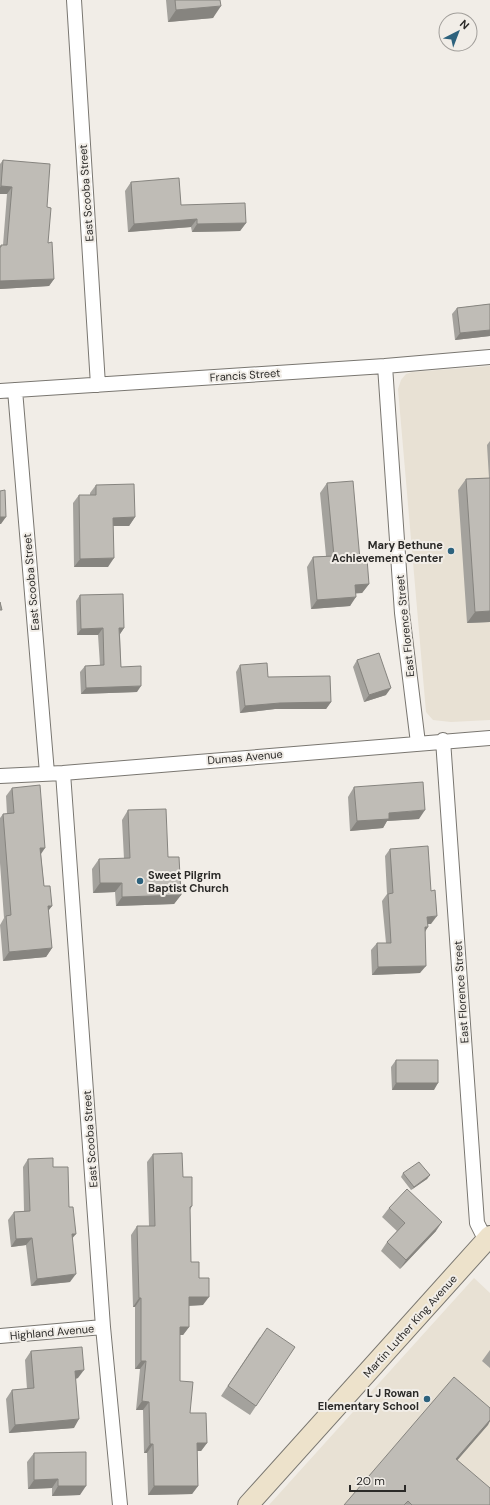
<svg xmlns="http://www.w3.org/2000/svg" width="490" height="1505" font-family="'DM Sans',sans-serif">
  <rect width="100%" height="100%" fill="#f1ede7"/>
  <path fill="#e8e1d4" d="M490 366V720L451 722 433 720 426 712 398 389 401 380 406 374 412 372Z
    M474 1278 490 1293V1505H269Z"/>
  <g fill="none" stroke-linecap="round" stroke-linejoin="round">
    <g stroke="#797670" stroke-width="16">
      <path id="street" d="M74 0 98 385
        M385 366 402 613 418 743
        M15 390 47 773
        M0 391 385 366 490 357
        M443 740 477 1223 486 1241
        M63 773 103 1327 120 1505
        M0 776 63 773 490 738
        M0 1336 103 1327"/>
    </g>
    <g stroke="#797670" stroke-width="22">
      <path id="secondary" d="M248 1505 490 1236"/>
    </g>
    <use href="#street" stroke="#fff" stroke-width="14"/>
    <use href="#secondary" stroke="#ede2cb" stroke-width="20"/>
  </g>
  <path fill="#a4a29d" d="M166 0H220L213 18 168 22Z
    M3 160 47 207 48 243 54 279 49 286 0 289V246L1 245H3L7 194H0V164Z
    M131 182 181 205 246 223 240 231 192 232 191 227 128 232 125 191Z
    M490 304V336L455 340 452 314 457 308Z
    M490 441V622L467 623 458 490 466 479 489 478 487 445Z
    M327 483 360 560 369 584 362 593H356L350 606 311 609 307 567 313 557 326 556 320 493Z
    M96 485 135 517 129 526H113L108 567H74L73 503 79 495H90V493Z
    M80 595 124 628 120 634 121 667 137 692 81 694 80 672 85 666 100 665 98 635H77L76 601Z
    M357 660 386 695 364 702 353 667Z
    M240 665 268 677 331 702 326 709H275L240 713 236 672Z
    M354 787 419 819 387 821 383 828 350 831 348 797Z
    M12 788 41 854 44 886 52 906 48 910 52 948 46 957 3 961 0 925 4 918 0 863V818L3 814H7L6 796Z
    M128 810 168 857 181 895 174 904 116 906 115 892 93 893 92 869 99 859H124L122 820Z
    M390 849 431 924H428L425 932 420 973 372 975 371 950 377 943H386L382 901 387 894 385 856Z
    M396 1060 434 1090H392L391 1067Z
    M153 1154 183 1177 192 1206 190 1210 191 1262 199 1278 203 1305 189 1306V1327L183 1335H180V1381L190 1413 207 1443 201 1451H197L198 1486 192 1494 148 1495 147 1453H144L143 1410H136L140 1369H135V1307H133L131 1235 137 1226H149L147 1162Z
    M28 1159 53 1167 69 1207 72 1239 70 1282 31 1286 26 1245 11 1247 8 1220 14 1212 24 1211 23 1167Z
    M403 1173 430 1175 427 1179 411 1190 401 1177Z
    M389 1208 436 1231 400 1269 381 1251 387 1242 397 1231 382 1217Z
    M260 1337 256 1406 250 1415 221 1396Z
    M490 1350V1368L482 1361Z
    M31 1351 78 1378 76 1379 74 1428 9 1433 6 1399 12 1390 27 1389 25 1360Z
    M490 1408V1421L457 1460 490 1505H344Z
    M34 1453 80 1495 52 1496V1488L28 1489 27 1462Z"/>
  <path fill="#86847f" d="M221 6 213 18 168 22 176 10Z
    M1 186 12 187 7 194H0V187Z
    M197 219 191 227 128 232 134 224Z
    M246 223 240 231 192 232 197 224Z
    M54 279 49 286 0 289V281Z
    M490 330V336L455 340 460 333Z
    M0 517H6L1 524H0Z
    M135 517 129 526H108L113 518Z
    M114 558 108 567H74L80 559Z
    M369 584 362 593 349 594 355 585Z
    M356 597 350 606 311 609 317 600Z
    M490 611V622L467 623 475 612Z
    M103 628 98 635H77L81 629Z
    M119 628H124L120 634Z
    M141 686 137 692 81 694 86 688Z
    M391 688 386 695 364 702 369 695Z
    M331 702 326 709H275L240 713 245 706 280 703Z
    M425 810 419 819 387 821 383 828 350 831 357 821 389 813Z
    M40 848H45L39 857Z
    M100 883H122L115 892 93 893Z
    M181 895 174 904 116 906 122 897Z
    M48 906H52L46 914Z
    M437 916 431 924H422L427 917Z
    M425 927H428L423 935Z
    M52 948 46 957 3 961 9 952Z
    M426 966 420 973 372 975 378 967Z
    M396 1083H438L434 1090H392Z
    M430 1175 427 1179 411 1190 414 1187Z
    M442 1222 436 1231 400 1269 406 1260Z
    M72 1234H76L70 1241Z
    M32 1238 26 1245 11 1247 16 1239Z
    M76 1274 70 1282 31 1286 37 1279Z
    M189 1297H209L203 1305 183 1306Z
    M139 1298H141L135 1307H133Z
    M180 1327H189L183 1335H174Z
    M141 1361H146L140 1369H135Z
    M84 1370 78 1378 69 1379 75 1371Z
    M142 1401 149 1402 143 1410H136Z
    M79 1419 74 1428 9 1433 15 1425Z
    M490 1420V1421L488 1425 448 1471 456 1459Z
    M197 1443H207L201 1451H191Z
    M150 1444H153L147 1453H144Z
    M58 1479 52 1488 28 1489 34 1480Z
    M58 1486H86L80 1495 52 1496Z
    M154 1486H198L192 1494 148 1495Z"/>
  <path fill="#bfbcb6" stroke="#86847f" d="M175 0H220L221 6 176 10Z
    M3 160 50 164 47 207 51 208 48 243 52 242 54 279 0 281V247H1V245H7L12 187 1 186Z
    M179 178 181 205 245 203 246 223 197 224V219L134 224 131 182Z
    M490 304V330L460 333 457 308Z
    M490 478V611L475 612 466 479Z
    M353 481 360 560 367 559 369 584 355 585 356 597 317 600 313 557 334 556 327 483Z
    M134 484 135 517 113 518 114 558 80 559 79 495H96V485Z
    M5 490 6 517H0V491Z
    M123 594 124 628H119L121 667 141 666V686L86 688 85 666 104 665 103 628 81 629 80 595Z
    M0 602 2 610H0Z
    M379 653 391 688 369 695 357 660Z
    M267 663 268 677 330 676 331 702 280 703 245 706 240 665Z
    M423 782 425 810 389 813V819L357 821 354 787Z
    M40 785 45 848H40L44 886H50L52 906H48L52 948 9 952 6 916 11 915 3 814 14 813 12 788Z
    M166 809 168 857H179L181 895 122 897V883H100L99 859 130 858 128 810Z
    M428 846 431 891 435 890 437 916 427 917 428 927H425L426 966 378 967 377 943H391L388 894 393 893 390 849Z
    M396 1060H438V1083H396Z
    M182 1153 183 1177H192V1206L190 1207 191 1262H199V1278H209V1297H189V1327H180V1381L193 1382 190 1413H206L207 1443H197L198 1486H154L153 1444H150L149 1402 142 1401 146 1361H141V1298H139L137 1226H155L153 1154Z
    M53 1158V1167H68L69 1207H73L76 1234H72L76 1274 37 1279 32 1238 16 1239 14 1212 30 1211 28 1159Z
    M419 1162 430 1175 414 1187 403 1173Z
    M407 1189 442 1222 406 1260 387 1242 405 1223 389 1208Z
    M267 1328 295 1347 256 1406 228 1386Z
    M82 1347 84 1370 75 1371 79 1419 15 1425 12 1390 34 1388 31 1351Z
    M454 1377 490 1408V1420L456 1459 490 1488V1505H412L408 1501 404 1505H344Z
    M86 1452V1486H58V1479L34 1480V1453Z"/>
  <g fill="#2d627d" stroke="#f1ede7" stroke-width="1.5">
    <circle cx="451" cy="551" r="4"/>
    <circle cx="140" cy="881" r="4"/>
    <circle cx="427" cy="1399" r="4"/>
  </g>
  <g text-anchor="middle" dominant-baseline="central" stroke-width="4" stroke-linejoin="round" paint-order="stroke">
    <g font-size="11" fill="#2b2a28" stroke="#f1ede7">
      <text transform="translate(86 193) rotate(-94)">East Scooba Street</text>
      <text transform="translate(245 375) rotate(-4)">Francis Street</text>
      <text transform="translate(31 582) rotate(-95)">East Scooba Street</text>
      <text transform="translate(405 626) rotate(-96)">East Florence Street</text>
      <text transform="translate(245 757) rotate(-5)">Dumas Avenue</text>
      <text transform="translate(461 992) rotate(-94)">East Florence Street</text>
      <text transform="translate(90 1139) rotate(-94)">East Scooba Street</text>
      <text transform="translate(410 1326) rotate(-48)">Martin Luther King Avenue</text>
      <text transform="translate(52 1332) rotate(-5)">Highland Avenue</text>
    </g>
    <g font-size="11" font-weight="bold" fill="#2b2a28" stroke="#f1ede7" text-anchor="end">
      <text x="443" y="545">Mary Bethune<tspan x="443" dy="13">Achievement Center</tspan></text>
      <text x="148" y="875" text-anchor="start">Sweet Pilgrim<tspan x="148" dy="13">Baptist Church</tspan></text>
      <text x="419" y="1393">L J Rowan<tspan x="419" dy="13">Elementary School</tspan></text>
    </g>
  </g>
  <g transform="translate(458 32) rotate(42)"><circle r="19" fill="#f1ede7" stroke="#a29f9b"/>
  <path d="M0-3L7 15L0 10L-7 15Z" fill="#2d627d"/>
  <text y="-6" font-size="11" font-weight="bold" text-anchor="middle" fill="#2b2a28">N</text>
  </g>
  <path d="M350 1485v6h55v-6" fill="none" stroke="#2b2a28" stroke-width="2"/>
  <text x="356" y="1485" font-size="12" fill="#2b2a28" stroke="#f1ede7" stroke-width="3" paint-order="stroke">20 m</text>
</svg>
